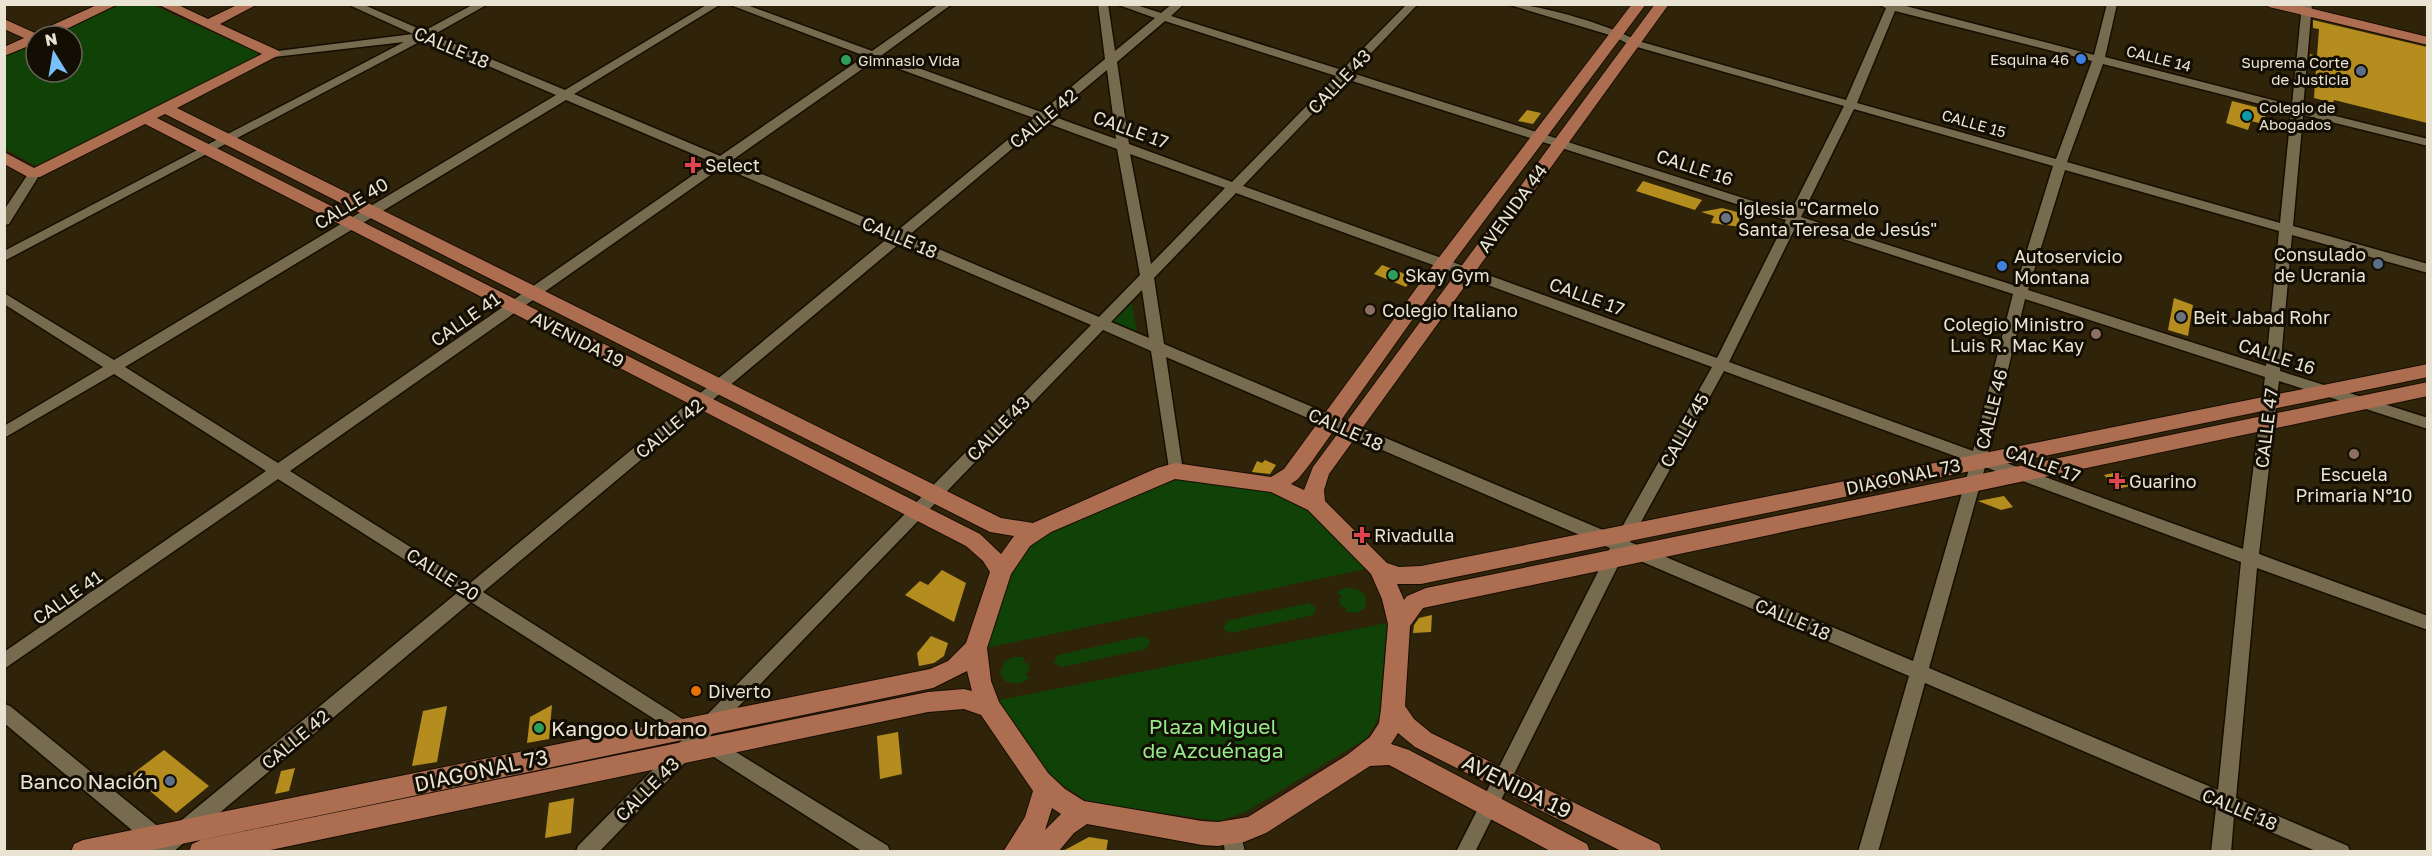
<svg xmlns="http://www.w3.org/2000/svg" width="2432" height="856" font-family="'Golos Text',sans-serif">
  <rect width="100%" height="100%" fill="#2f240a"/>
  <path fill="#104208" d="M120 5H152L258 53 255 58 46 164 34 165 5 149V55L36 41V72H72V36H48Z
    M1131 299 1137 333 1110 321Z
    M1187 478 1278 493 1300 502 1366 569 985 648 1017 554 1037 537 1162 481Z
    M1344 588 1357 589 1365 595 1366 607 1357 613 1346 612V608L1341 606 1339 600 1342 596 1337 593Z
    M1309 603 1316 608 1313 615 1231 633 1223 629 1227 621Z
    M1387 623 1379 717 1367 738 1246 812 1219 821 1091 803 1053 779 994 701Z
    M1143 636 1151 641 1146 649 1062 667 1054 663 1058 655Z
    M1014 657H1024L1023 662 1029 664V671L1025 675 1030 678 1019 684 1006 682 1000 673 1005 661Z"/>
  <path fill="#b48d1e" d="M2313 20 2427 47V123L2334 100 2333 103 2314 98 2316 67 2309 65 2310 54 2317 56 2319 29 2313 28Z
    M2232 101 2267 110 2263 124 2251 121 2248 130 2226 123Z
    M1527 110 1541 113 1533 124 1518 121Z
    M1643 181 1702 200 1695 210 1636 191Z
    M1722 208 1737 212 1741 227 1711 223 1714 216 1701 212Z
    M1382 265 1413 277 1406 287 1374 274Z
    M2174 298 2193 305 2188 336 2168 330Z
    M1265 460 1276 465 1270 474 1252 472 1257 461 1262 463Z
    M2118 472 2131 486 2117 489 2104 475Z
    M2004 496 2013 507 2001 510 1978 501Z
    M942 570 966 583 954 622 905 595 920 581 928 585Z
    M1432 615 1431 632 1413 633 1414 625 1419 618Z
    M931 636 948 643 944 656 934 663 919 666 917 653Z
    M552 705 549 739 527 743 530 717Z
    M447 706 437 762 412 766 423 711Z
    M898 732 902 774 880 779 877 736Z
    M164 750 209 786 176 813 131 775Z
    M295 768 289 791 275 794 281 771Z
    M574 798 571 833 545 838 549 803Z
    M1089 837 1108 840 1106 852H1061Z"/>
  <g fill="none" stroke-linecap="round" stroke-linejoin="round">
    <g stroke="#170d00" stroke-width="3">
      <path id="minor" d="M347 4H362L424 31 474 4H488L433 35 565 90 708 4H721L574 94 720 156 865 56 728 4H744L872 51 939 4H952L882 55 1041 112 1105 59 1098 4H1108L1115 51 1155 18 1116 4H1133L1161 13 1172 4H1184L1171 16 1342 70 1407 4H1418L1352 73 1790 213 1844 106 1630 45 1613 36 1507 4C1540 4 1608 25 1638 41L1846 100 1886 8 1877 4H1898L2094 55 2107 4H2117L2105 57 2292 105 2302 4H2312L2303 108 2428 139V146L2303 115 2293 226 2428 264V273L2292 235 2280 371 2428 418V429L2279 381 2259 554 2428 616V630L2257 568 2236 798 2348 846 2350 852H2318L2234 816 2231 852H2211L2216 808 1925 683 1878 852H1858L1909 676 1624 554 1475 852H1456L1610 548 1166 357 1183 471 1180 475H1170L1151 351 1103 330 710 736 888 846 890 852H863L703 750 701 746 599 852H576L578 846 684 738 471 602 173 852H149L151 846 4 723V704L10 706 166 833 457 593 278 479 4 669V652L266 471 114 374 4 438V426L103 367 4 304V293L114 360 556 95 425 39 4 261V251L404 42 274 57 268 54 270 52 413 34ZM1895 11 2092 61 2056 159 1857 103ZM1165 21 1336 76 1232 182 1129 144 1117 62ZM875 60 1034 118 897 231 731 161ZM2103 64 2291 112 2280 223 2067 162ZM1107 70 1116 139 1052 116ZM1346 79 1786 220 1717 358 1243 186ZM566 100 712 162 278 463 125 367ZM1854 109 2053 166 2016 286 1801 217ZM1044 122 1117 149 1140 275 1099 317 908 236ZM1130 154 1225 188 1151 264ZM722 167 888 238 469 584 290 471ZM2065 170 2279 231 2266 366 2028 290ZM1236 193 1712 367 1617 536 1164 344 1154 278ZM1797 224 2013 294 1973 451 1729 362ZM900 243 1091 325 695 727 483 592ZM1142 290 1149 338 1111 322ZM2025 299 2265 377 2243 549 1987 456ZM1724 371 1971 462 1913 661 1630 542ZM1985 467 2241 562 2218 790 1929 668Z
        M34 170 40 174 9 224 4 225V210L30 171Z
        M1232 823 1239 826 1245 852H1225L1222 832 1225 826Z"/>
    </g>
    <g stroke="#170d00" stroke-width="2">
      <path id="major" d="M99 4H118L52 36H36V43L4 56V47L24 38 4 29V19L35 33Z
        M157 4H176L208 19 239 4H258L220 24 279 51 281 54 177 108 1001 518 1033 523 1157 468 1175 463 1271 477 1284 469 1437 260 1632 4H1646L1449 268 1310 464 1298 479 1291 484 1304 490 1313 467 1655 4H1669L1329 474 1324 490 1325 501 1387 563 1399 567 1421 566 2428 364V377L1421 584H1397L1404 600 1407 596 1426 588 2428 382V396L1423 608 1410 626 1405 706 1414 719 1431 733 1659 844 1662 852H1623L1415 747 1398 733 1391 744 1409 750 1587 844 1590 852H1552L1389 765 1370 766 1266 833 1244 842 1218 846 1202 845 1087 824 1074 833 1058 852H1003L1025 817 1033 791 981 715 964 709 928 712 261 852H189L192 844 201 840 928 692 964 689 972 691 967 671 933 688 143 852H71L74 844 83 840 930 669 948 661 966 643 990 572 983 561 966 546 145 124 40 177H28L4 164V152L34 168 262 54ZM165 114 990 532 1014 536 1001 554 980 534 157 118ZM1175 479 1271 492 1308 510 1371 574 1382 599 1388 624 1381 709 1379 723 1370 737 1347 755 1248 817 1218 822 1202 821 1084 801 1065 789 1048 773 999 702 991 681 987 648 1011 574 1030 546 1051 532ZM1052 808 1061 814 1045 830Z
        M2267 4H2293L2428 37V45L2269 7Z"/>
    </g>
    <use href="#minor" fill="#776b4f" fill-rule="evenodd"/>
    <use href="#major" fill="#ac6d51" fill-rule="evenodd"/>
  </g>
  <g fill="#3f7fe0" stroke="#130e04" stroke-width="2">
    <circle cx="2081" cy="59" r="6"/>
    <circle cx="2002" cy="266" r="6"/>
  </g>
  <g fill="#2e9e5b" stroke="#130e04" stroke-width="2">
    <circle cx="846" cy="60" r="6"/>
    <circle cx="1393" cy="275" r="6"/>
    <circle cx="539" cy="728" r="6"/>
  </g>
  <g fill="#5c6f8a" stroke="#130e04" stroke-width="2">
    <circle cx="2361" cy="71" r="6"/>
    <circle cx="2378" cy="264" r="6"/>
    <circle cx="170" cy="781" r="6"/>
  </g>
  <circle fill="#0f9aa8" stroke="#130e04" stroke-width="2" cx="2247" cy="116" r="6"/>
  <g fill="#e0444e" stroke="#130e04" stroke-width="2">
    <path d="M690 156h6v6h6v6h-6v6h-6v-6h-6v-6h6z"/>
    <path d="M2114 472h6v6h6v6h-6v6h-6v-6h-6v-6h6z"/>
    <path d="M1359 526h6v6h6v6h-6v6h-6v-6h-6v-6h6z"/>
  </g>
  <g fill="#6b7280" stroke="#130e04" stroke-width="2">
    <circle cx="1726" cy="218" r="6"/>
    <circle cx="2181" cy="317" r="6"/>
  </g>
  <g fill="#8d6e63" stroke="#130e04" stroke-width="2">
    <circle cx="1370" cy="310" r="6"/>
    <circle cx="2096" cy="334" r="6"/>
    <circle cx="2354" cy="454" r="6"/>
  </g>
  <circle fill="#e8710a" stroke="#130e04" stroke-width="2" cx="696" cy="691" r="6"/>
  <g text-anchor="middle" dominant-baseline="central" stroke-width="6" stroke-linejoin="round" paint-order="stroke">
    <g font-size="15" fill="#e9e3d3" stroke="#130e04">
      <text transform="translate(2159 58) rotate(14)">CALLE 14</text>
      <text transform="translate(1974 123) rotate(16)">CALLE 15</text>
    </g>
    <g font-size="15" fill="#e9e3d3" stroke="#130e04" text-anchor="end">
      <text x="2069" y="59">Esquina 46</text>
      <text x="858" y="60" text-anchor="start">Gimnasio Vida</text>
      <text x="2349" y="62">Suprema Corte<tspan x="2349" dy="17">de Justicia</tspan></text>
      <text x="2259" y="107" text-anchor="start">Colegio de<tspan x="2259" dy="17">Abogados</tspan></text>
    </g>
    <g font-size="18" fill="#e9e3d3" stroke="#130e04">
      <text transform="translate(452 47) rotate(23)">CALLE 18</text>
      <text transform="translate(1339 81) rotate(-46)">CALLE 43</text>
      <text transform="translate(1043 118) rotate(-40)">CALLE 42</text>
      <text transform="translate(1131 129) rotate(20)">CALLE 17</text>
      <text transform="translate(1695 167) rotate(18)">CALLE 16</text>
      <text transform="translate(351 203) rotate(-31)">CALLE 40</text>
      <text transform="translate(1512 208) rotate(-54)">AVENIDA 44</text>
      <text transform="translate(900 237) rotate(23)">CALLE 18</text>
      <text transform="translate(1587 296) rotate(20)">CALLE 17</text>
      <text transform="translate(465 319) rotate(-35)">CALLE 41</text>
      <text transform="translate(578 339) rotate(27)">AVENIDA 19</text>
      <text transform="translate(2277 356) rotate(18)">CALLE 16</text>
      <text transform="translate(1991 409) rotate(-76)">CALLE 46</text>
      <text transform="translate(669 428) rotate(-40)">CALLE 42</text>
      <text transform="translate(998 428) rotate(-46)">CALLE 43</text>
      <text transform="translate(2266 428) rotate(-83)">CALLE 47</text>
      <text transform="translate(1346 429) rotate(24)">CALLE 18</text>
      <text transform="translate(1684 430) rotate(-61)">CALLE 45</text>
      <text transform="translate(2043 463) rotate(20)">CALLE 17</text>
      <text transform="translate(1903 476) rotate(-12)">DIAGONAL 73</text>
      <text transform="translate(443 574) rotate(32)">CALLE 20</text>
      <text transform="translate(67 597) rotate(-35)">CALLE 41</text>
      <text transform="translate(1793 619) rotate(23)">CALLE 18</text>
      <text transform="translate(295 739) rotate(-40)">CALLE 42</text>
      <text transform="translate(647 789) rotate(-45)">CALLE 43</text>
      <text transform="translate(2240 809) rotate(23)">CALLE 18</text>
    </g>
    <g font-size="18" fill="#e9e3d3" stroke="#130e04" text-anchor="start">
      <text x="705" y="165">Select</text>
      <text x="1738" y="208">Iglesia "Carmelo<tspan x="1738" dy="21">Santa Teresa de Jesús"</tspan></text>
      <text x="2366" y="254" text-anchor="end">Consulado<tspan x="2366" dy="21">de Ucrania</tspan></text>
      <text x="2014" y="256">Autoservicio<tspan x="2014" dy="21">Montana</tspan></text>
      <text x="1405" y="275">Skay Gym</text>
      <text x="1382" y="310">Colegio Italiano</text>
      <text x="2193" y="317">Beit Jabad Rohr</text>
      <text x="2084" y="324" text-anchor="end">Colegio Ministro<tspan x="2084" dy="21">Luis R. Mac Kay</tspan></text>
      <text x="2354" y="474" text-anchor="middle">Escuela<tspan x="2354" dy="21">Primaria N°10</tspan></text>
      <text x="2129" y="481">Guarino</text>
      <text x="1374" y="535">Rivadulla</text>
      <text x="708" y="691">Diverto</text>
    </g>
    <g font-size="21" fill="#93ea87" stroke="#130e04">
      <text x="1213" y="726">Plaza Miguel<tspan x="1213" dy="24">de Azcuénaga</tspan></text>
    </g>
    <g font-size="21" fill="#e9e3d3" stroke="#130e04" text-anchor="start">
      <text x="551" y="728">Kangoo Urbano</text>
      <text x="158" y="781" text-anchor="end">Banco Nación</text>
    </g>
    <g font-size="21" fill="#e9e3d3" stroke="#130e04">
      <text transform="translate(481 770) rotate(-12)">DIAGONAL 73</text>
      <text transform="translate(1517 786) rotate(26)">AVENIDA 19</text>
    </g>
  </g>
  <rect width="2432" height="856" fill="none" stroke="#e9e3d3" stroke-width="12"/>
  <g transform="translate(54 54) rotate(349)"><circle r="28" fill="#130e04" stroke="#696357" stroke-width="1.5"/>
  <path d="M0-4.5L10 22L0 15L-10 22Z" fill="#7abff8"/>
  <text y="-9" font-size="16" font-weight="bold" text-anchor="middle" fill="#e9e3d3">N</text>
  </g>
</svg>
